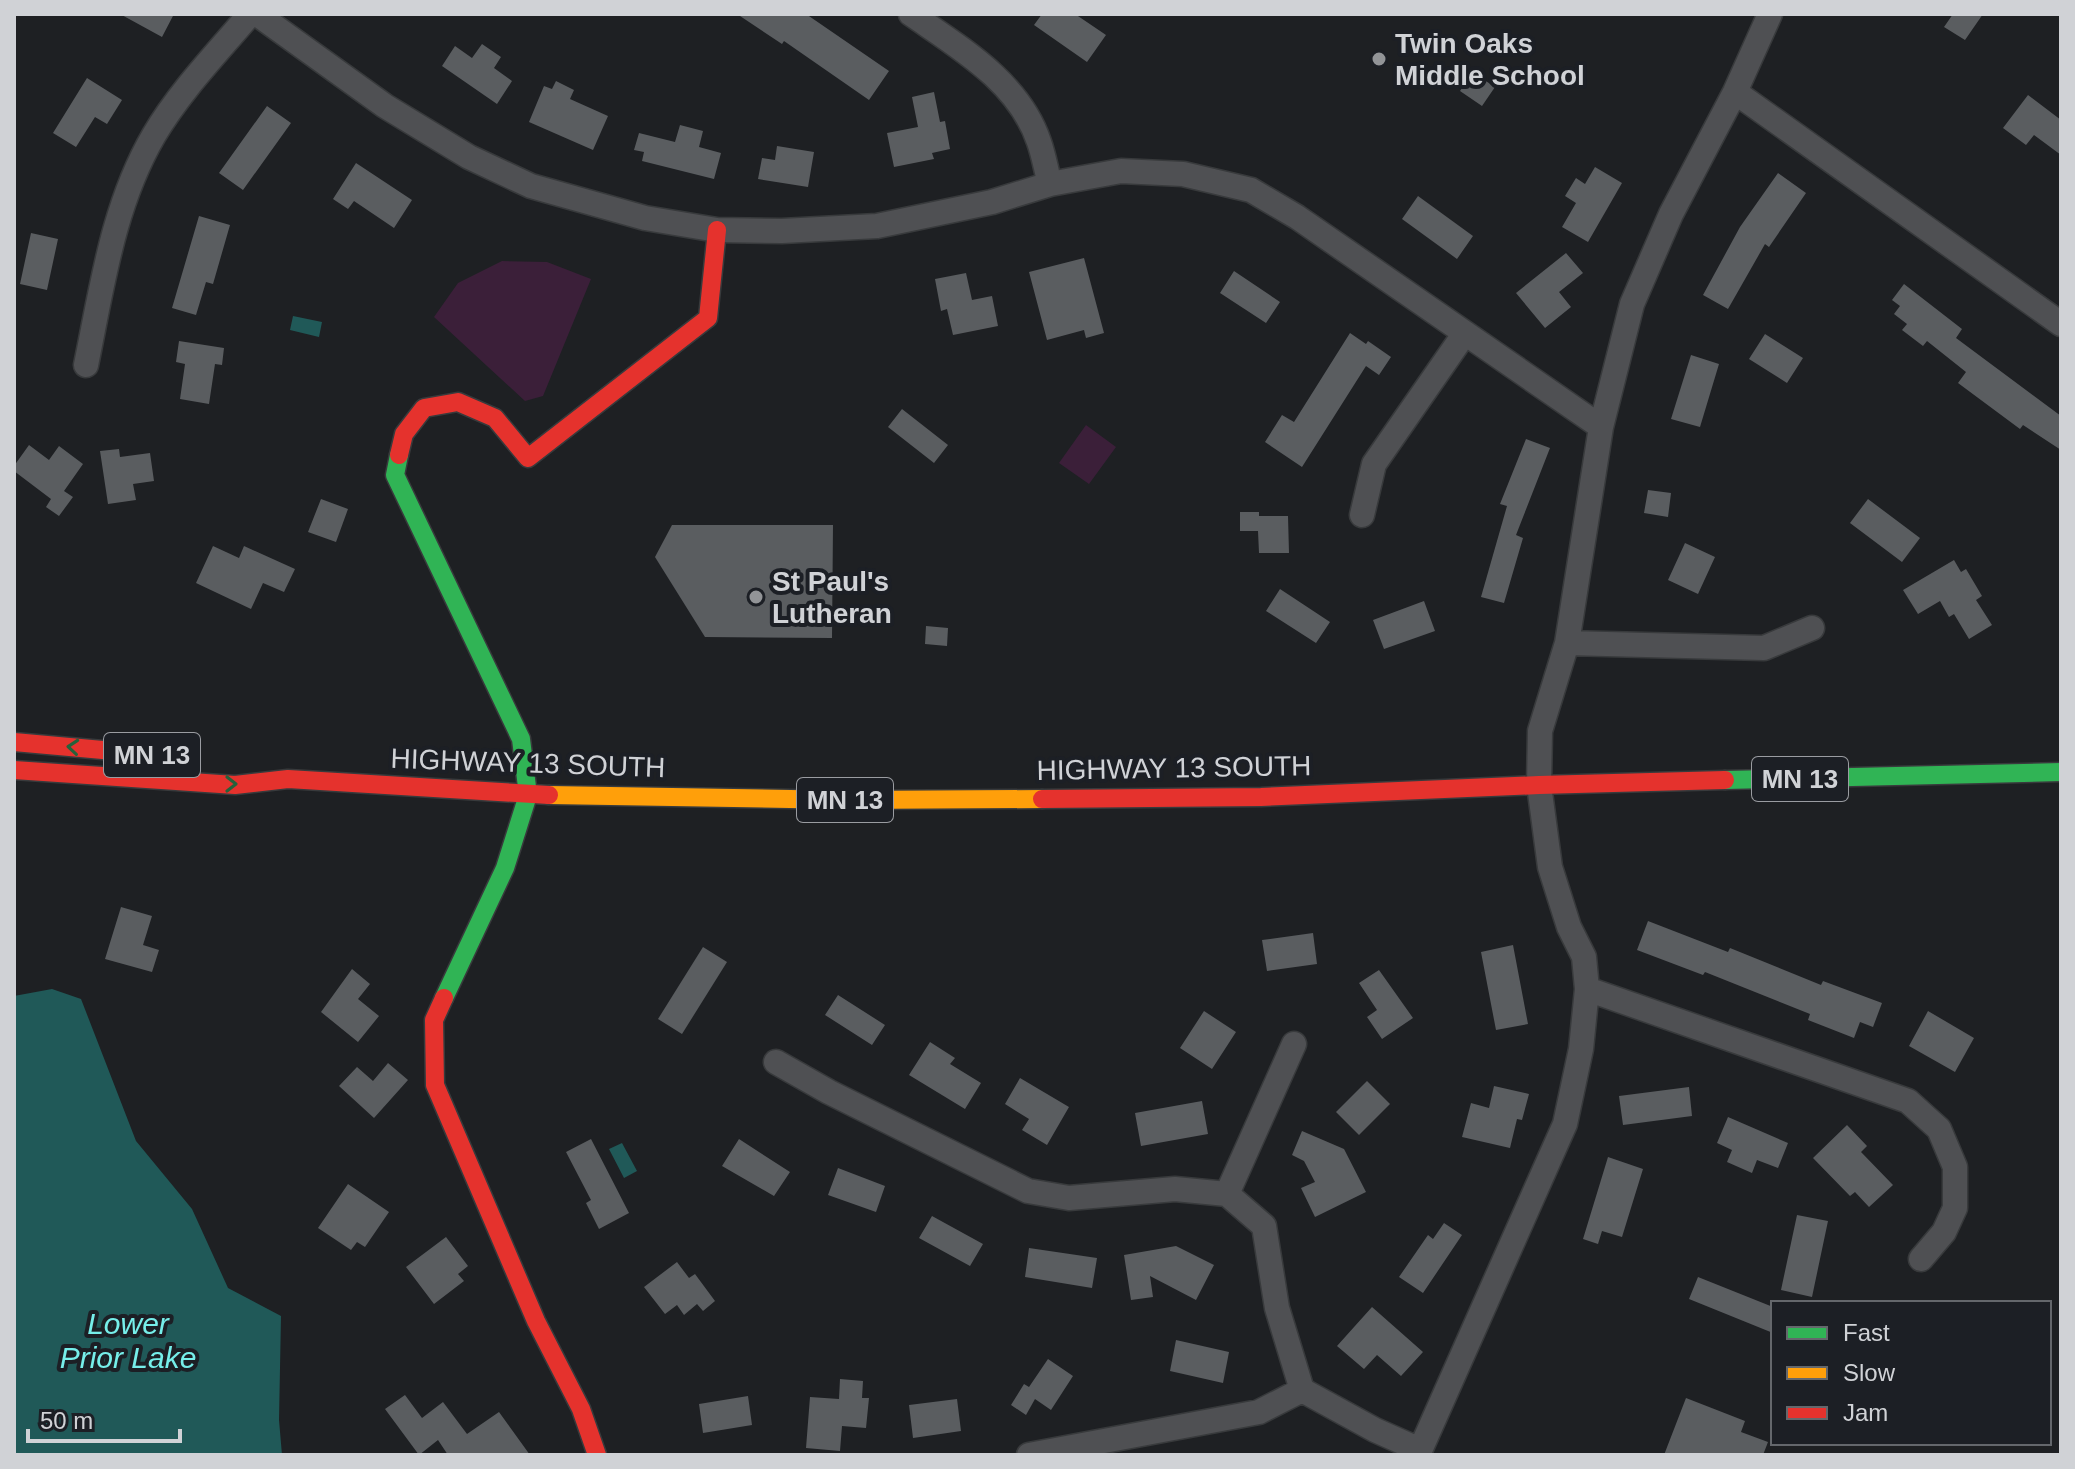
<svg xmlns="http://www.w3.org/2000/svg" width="2075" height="1469" font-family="Helvetica,sans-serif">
  <rect width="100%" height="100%" fill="#1e2023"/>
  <path fill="#3b1f39" d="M502 261 547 262 591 279 543 396 525 401 434 317 458 283Z
    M1086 425 1116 447 1089 484 1059 463Z"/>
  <path fill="#205958" d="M293 316 322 322 319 337 290 330Z
    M52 989 81 999 136 1141 192 1209 228 1288 281 1316 279 1420 282 1455H14V996Z
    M622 1143 637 1171 624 1178 609 1149Z"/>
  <path fill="#5a5d60" d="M120 14H174L162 37Z
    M737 14H806L889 71 869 100 784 41 782 44Z
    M1042 14H1075L1106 35 1087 62 1034 25Z
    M1953 14H1983L1965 40 1944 27Z
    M482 44 501 57 494 68 512 81 497 104 442 66 455 46 472 58Z
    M1472 72 1495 87 1482 106 1460 91Z
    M87 78 122 100 107 124 95 117 76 147 53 133Z
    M556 81 574 90 570 99 608 116 593 150 529 122 544 86 552 89Z
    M934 92 940 122 945 121 950 149 932 153 934 159 894 167 887 133 918 127 912 97Z
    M2028 95 2061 120V155L2034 135 2026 145 2003 128Z
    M267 106 291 123 243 190 219 173Z
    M680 125 703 131 699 147 721 153 714 179 642 161 644 152 634 150 639 133 675 142Z
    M777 146 814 152 808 187 758 179 762 158 775 160Z
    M356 163 412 200 394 228 354 201 348 209 333 199Z
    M1595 167 1622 183 1588 242 1562 227 1576 203 1565 196 1576 178 1585 184Z
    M1778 173 1806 193 1769 247 1765 244 1728 309 1703 295 1740 227Z
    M1418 196 1473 236 1457 259 1402 219Z
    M199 216 230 225 213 284 206 282 196 315 172 308Z
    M31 233 58 239 47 290 20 284Z
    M1566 253 1583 273 1559 292 1571 307 1545 328 1516 293Z
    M1084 258 1104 333 1086 338 1084 330 1047 340 1029 272Z
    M1234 271 1280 302 1266 323 1220 293Z
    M966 273 972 300 992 296 998 326 953 335 947 309 941 311 935 279Z
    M1904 284 1962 329 1956 338 2061 416V450L2023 425 2020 429 1958 383 1966 372 1927 341 1923 346 1902 330 1907 324 1894 314 1900 306 1892 300Z
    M1350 333 1366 344 1368 341 1391 357 1379 375 1366 366 1302 467 1265 442 1282 415 1294 422Z
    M1765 334 1803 358 1787 383 1749 359Z
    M179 341 224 348 222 365 215 364 209 404 180 399 185 364 176 362Z
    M1691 355 1719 364 1700 427 1671 419Z
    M902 409 948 445 934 463 888 427Z
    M1526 439 1550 448 1516 535 1523 538 1504 603 1481 597 1507 506 1500 504Z
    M29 445 49 460 59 446 83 464 64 491 73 497 59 516 46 507 51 499 14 471V466Z
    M119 449 120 457 150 453 154 481 133 484 136 500 108 504 100 451Z
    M1648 490 1671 493 1668 517 1644 513Z
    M321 499 348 509 336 542 308 532Z
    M1868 499 1920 538 1902 562 1850 523Z
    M1240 512H1259V516H1288L1289 553H1259L1258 531H1240Z
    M672 525H833L832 638 705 637 655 557Z
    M1685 543 1715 557 1698 594 1668 580Z
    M213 546 239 558 244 546 295 569 284 592 263 583 251 609 196 583Z
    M1954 560 1961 572 1966 569 1982 596 1976 600 1992 625 1969 639 1954 614 1949 617 1940 601 1918 614 1903 590Z
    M1280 589 1330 622 1316 643 1266 611Z
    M1424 601 1435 631 1384 649 1373 620Z
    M926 626 948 628 947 646 925 644Z
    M121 907 152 916 143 945 159 950 152 972 105 959Z
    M1648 921 1728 952 1730 948 1821 985 1823 981 1882 1003 1873 1027 1860 1022 1854 1038 1808 1020 1810 1014 1705 972 1703 975 1637 950Z
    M1313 933 1317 964 1267 971 1262 940Z
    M1513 945 1528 1024 1496 1030 1481 952Z
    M703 947 727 962 682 1034 658 1019Z
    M352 969 370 984 358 999 379 1016 358 1042 321 1012Z
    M1379 970 1413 1018 1382 1039 1367 1017 1377 1010 1359 983Z
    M838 995 885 1025 872 1045 825 1015Z
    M1204 1011 1236 1032 1212 1069 1180 1048Z
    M1928 1011 1974 1038 1955 1072 1909 1046Z
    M930 1042 955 1058 950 1064 981 1083 965 1109 909 1075Z
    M388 1063 408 1080 374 1118 339 1086 357 1067 373 1081Z
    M1020 1078 1069 1107 1047 1145 1022 1130 1029 1119 1005 1104Z
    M1367 1081 1390 1104 1359 1135 1336 1112Z
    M1494 1086 1529 1094 1522 1120 1517 1119 1510 1148 1462 1137 1471 1103 1489 1108Z
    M1689 1087 1692 1116 1623 1125 1619 1096Z
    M1202 1101 1208 1134 1141 1146 1135 1113Z
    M1728 1117 1788 1143 1778 1168 1757 1160 1752 1173 1727 1162 1732 1150 1717 1143Z
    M1847 1125 1867 1146 1861 1152 1893 1185 1869 1207 1855 1192 1850 1196 1813 1158Z
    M1302 1131 1344 1149 1366 1192 1315 1217 1301 1188 1315 1182 1304 1161 1292 1155Z
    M591 1139 629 1213 599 1229 586 1203 591 1200 566 1152Z
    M739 1139 790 1172 774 1196 722 1166Z
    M1608 1157 1643 1169 1622 1237 1602 1231 1598 1244 1583 1239Z
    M838 1168 885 1186 876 1212 828 1195Z
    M348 1184 389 1212 365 1247 357 1242 351 1250 318 1228Z
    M1797 1215 1828 1221 1812 1297 1781 1290Z
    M932 1216 983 1244 970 1266 919 1238Z
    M1444 1223 1462 1235 1423 1293 1399 1277 1428 1235 1433 1239Z
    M446 1237 468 1266 458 1274 464 1281 434 1304 406 1267Z
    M1176 1246 1214 1265 1196 1300 1150 1276 1153 1297 1131 1300 1124 1255Z
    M1029 1248 1097 1258 1092 1288 1025 1277Z
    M677 1262 689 1278 695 1274 715 1301 703 1311 697 1304 684 1315 677 1305 665 1314 644 1287Z
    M1698 1277 1773 1307V1333L1689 1299Z
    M1372 1307 1423 1352 1401 1376 1377 1355 1364 1369 1337 1346Z
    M1176 1340 1229 1352 1223 1383 1170 1371Z
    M1048 1359 1073 1376 1051 1410 1035 1399 1026 1415 1011 1405 1024 1384 1029 1387Z
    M840 1379 863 1381 862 1398H869L866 1428 842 1426 840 1451 806 1448 810 1397 839 1399Z
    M405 1395 422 1418 443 1402 467 1434 499 1412 530 1455H448L438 1440 419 1455 385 1409Z
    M748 1396 752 1425 703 1433 699 1404Z
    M1686 1398 1745 1421 1741 1432 1768 1442 1763 1455H1664Z
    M957 1399 961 1431 913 1438 909 1405Z"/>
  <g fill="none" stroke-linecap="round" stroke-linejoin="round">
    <g stroke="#383a3c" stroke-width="27">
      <path id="street" d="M257 14 385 106 469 157 531 186 645 218 717 230 782 231 877 226 992 202 1050 184 1121 171 1183 174 1251 190 1297 217 1601 427
        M911 14C960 48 1019 82 1039 142 1044 156 1046 170 1050 184
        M1735 92 2061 324
        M86 365C102 287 113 205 154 135 180 91 217 53 250 14
        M1362 515 1374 464 1465 333
        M1567 643 1764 648 1812 628
        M1587 989 1908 1101 1939 1129 1955 1167V1208L1944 1232 1921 1259
        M776 1062 829 1092 1028 1191 1069 1198 1175 1189 1227 1194 1264 1226 1277 1308 1302 1390
        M1227 1194 1294 1044
        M1029 1455 1259 1412 1302 1390 1375 1430 1420 1450
        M1418 1455 1565 1124 1581 1049 1587 989 1584 957 1569 927 1550 867 1539 785 1540 731 1567 643 1601 427 1632 304 1671 214 1735 92 1770 14"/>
    </g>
    <g stroke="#383a3c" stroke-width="21">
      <path id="fast" d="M399 455 395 475 521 739 528 795 505 868 444 998
        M1725 780 2061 772"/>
    </g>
    <g stroke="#383a3c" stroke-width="21">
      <path id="slow" d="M549 795 846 800 1042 799"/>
    </g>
    <g stroke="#383a3c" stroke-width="21">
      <path id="jam" d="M399 455 404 434 424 408 458 402 495 418 528 458 708 318 717 230
        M14 742 136 753
        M14 770 235 785 288 779 549 795
        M1042 799 1261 797 1539 785 1725 780
        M444 998 434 1020 435 1085 536 1321 581 1409 597 1455"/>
    </g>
    <use href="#street" stroke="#4f5053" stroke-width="24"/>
    <use href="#fast" stroke="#30b455" stroke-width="18"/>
    <use href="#slow" stroke="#ff9f0a" stroke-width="18"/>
    <use href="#jam" stroke="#e5322d" stroke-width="18"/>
  </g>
  <defs><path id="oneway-chevron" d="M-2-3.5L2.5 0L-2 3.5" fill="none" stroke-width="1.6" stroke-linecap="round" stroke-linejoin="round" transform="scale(2)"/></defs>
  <g stroke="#25623b">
    <use href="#oneway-chevron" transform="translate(73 747) rotate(-175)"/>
    <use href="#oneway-chevron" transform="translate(231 784)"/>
  </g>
  <g fill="#929497" stroke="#1c1f25" stroke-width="3">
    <circle cx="1379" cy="59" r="8"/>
    <circle cx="756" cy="597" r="8"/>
  </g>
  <g text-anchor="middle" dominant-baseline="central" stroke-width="8" stroke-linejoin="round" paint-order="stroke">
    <g fill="#1c1f25" stroke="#9a9ca1" stroke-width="2">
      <rect x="104" y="733" width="96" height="44" rx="6"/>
      <rect x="1752" y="757" width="96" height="44" rx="6"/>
      <rect x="797" y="778" width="96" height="44" rx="6"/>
    </g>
    <g font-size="26" font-weight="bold" fill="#d0d2d6">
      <text x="152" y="755">MN 13</text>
      <text x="1800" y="779">MN 13</text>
      <text x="845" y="800">MN 13</text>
    </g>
    <g font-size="28" font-weight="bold" fill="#d0d2d6" stroke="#1c1f25" text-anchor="start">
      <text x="1395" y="43">Twin Oaks<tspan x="1395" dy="32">Middle School</tspan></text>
      <text x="772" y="581">St Paul's<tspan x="772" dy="32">Lutheran</tspan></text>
    </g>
    <g font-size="28" fill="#d0d2d6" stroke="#1c1f25">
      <text transform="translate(528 763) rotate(2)">HIGHWAY 13 SOUTH</text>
      <text transform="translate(1174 768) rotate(-1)">HIGHWAY 13 SOUTH</text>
    </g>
    <g font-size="30" font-style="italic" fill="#76eeea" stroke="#1c1f25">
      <text x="128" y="1323">Lower<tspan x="128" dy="34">Prior Lake</tspan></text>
    </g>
  </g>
  <rect width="2075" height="1469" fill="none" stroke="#d0d2d6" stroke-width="32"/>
  <rect x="1771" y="1301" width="280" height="144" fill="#1c1f25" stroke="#64676c" stroke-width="2"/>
  <rect x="1787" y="1327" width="40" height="12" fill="#30b455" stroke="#64676c" stroke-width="2"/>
  <text x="1843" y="1341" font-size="24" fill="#d0d2d6">Fast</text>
  <rect x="1787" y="1367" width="40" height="12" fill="#ff9f0a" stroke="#64676c" stroke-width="2"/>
  <text x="1843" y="1381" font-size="24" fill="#d0d2d6">Slow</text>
  <rect x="1787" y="1407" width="40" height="12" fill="#e5322d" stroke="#64676c" stroke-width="2"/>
  <text x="1843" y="1421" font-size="24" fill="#d0d2d6">Jam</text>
  <path d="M28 1429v12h152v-12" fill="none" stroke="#d0d2d6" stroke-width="4"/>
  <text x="40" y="1429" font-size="24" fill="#d0d2d6" stroke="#1c1f25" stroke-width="6" paint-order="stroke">50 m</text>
</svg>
